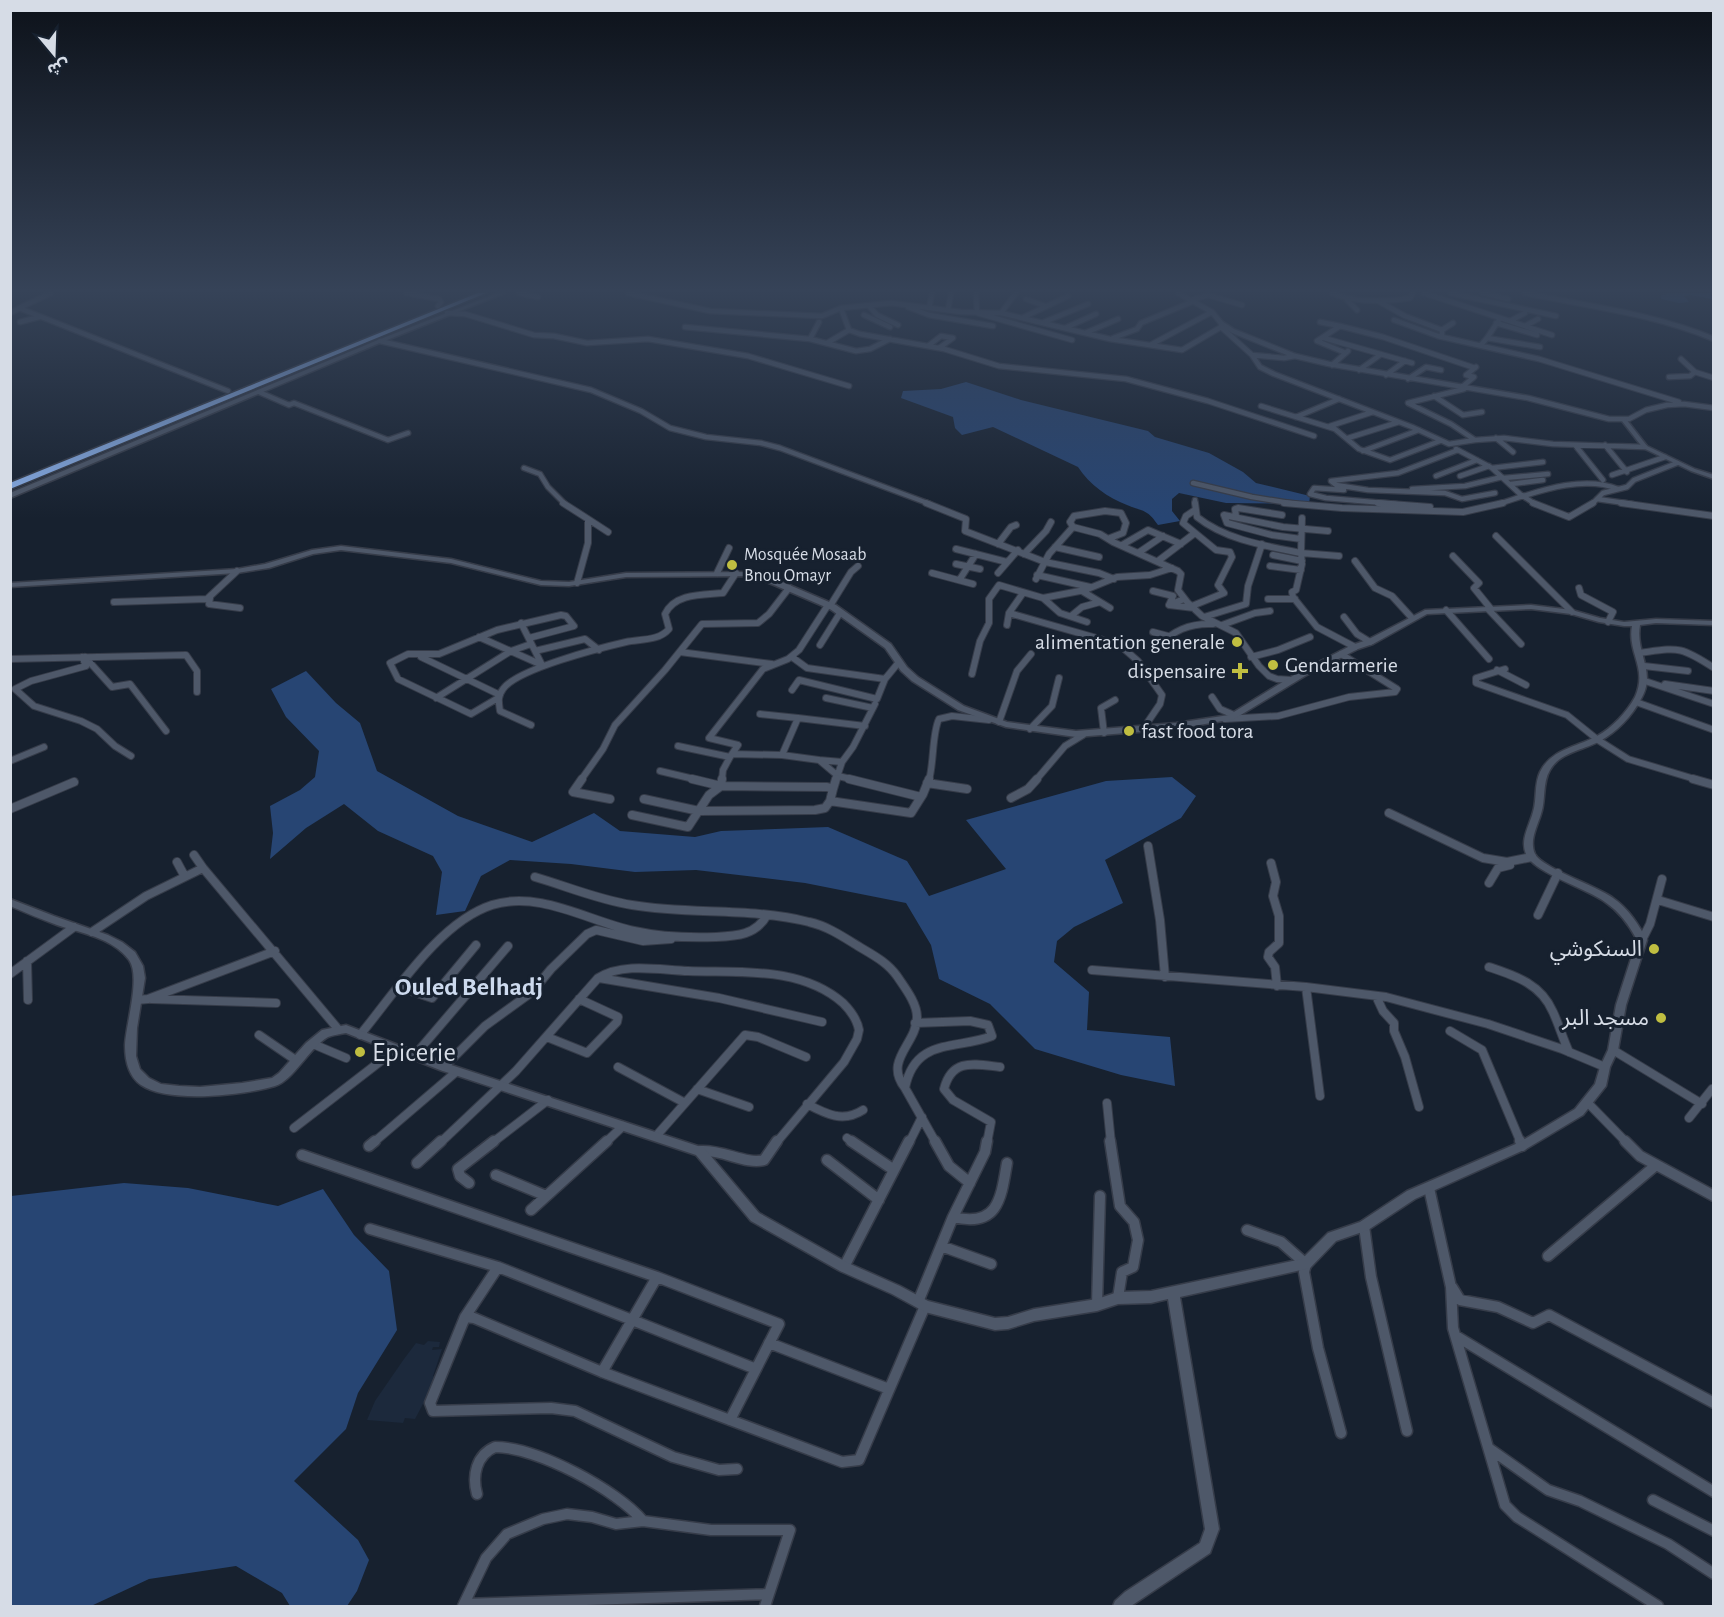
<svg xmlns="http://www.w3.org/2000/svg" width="1724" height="1617" font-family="'Alegreya Sans','Noto Sans Arabic',sans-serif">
  <rect width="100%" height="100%" fill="#17212f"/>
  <path fill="#1c293c" d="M428 1341 440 1342 439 1347H433L432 1350 442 1349 433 1376 435 1377 432 1387 415 1419 405 1418 403 1423 367 1420 375 1401 404 1359 416 1343 424 1345Z"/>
  <path fill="#274573" d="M1663 293H1713L1711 295 1713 299 1690 295 1684 296 1689 302 1679 303 1661 299V295H1667Z
    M966 382 1021 400 1148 431 1155 437 1209 453 1243 472 1256 483 1310 496 1309 504 1226 503 1179 493 1172 499V511L1180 521 1158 525C1147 509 1144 512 1127 505 1108 498 1089 484 1078 467L993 427 962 435 955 428 953 417 901 398 903 391 941 389Z
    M306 671 336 703 360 723 377 771 458 816 532 842 594 813 620 831 695 837 721 831 828 827 907 861 929 896 1006 869 966 820 1106 781 1172 777 1196 796 1181 818 1105 860 1123 903 1074 927 1057 941 1054 962 1089 992 1087 1030 1170 1037 1175 1086 1121 1075 1035 1049 990 1004 939 979 931 945 906 903 805 883 696 870 635 872 571 864 510 860 481 876 465 911 436 915 442 872 433 856 378 831 344 804 306 828 270 859 273 833 270 806 300 790 315 777 319 751 286 717 271 689Z
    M124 1183 188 1188 278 1206 323 1189 354 1235 389 1271 397 1330 358 1393 346 1429 294 1481 358 1540 369 1560 357 1591 347 1606H290L282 1593 236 1566 149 1579 91 1606H11V1196Z"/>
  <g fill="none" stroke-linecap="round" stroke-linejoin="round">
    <g stroke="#363c49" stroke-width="7">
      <path id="street-far3" d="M51 293 19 308 228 391
        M407 293 439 299 441 302 438 306
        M519 293 538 297
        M628 293 710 311 822 316 841 308 891 303 961 312 1001 313 1110 339 1182 350 1221 327V323
        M976 293 977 313 1072 340
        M1178 293 1212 312 1221 323 1233 331 1295 356 1329 364 1528 398 1609 419H1629L1646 410 1667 405 1684 404 1714 408
        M1332 293C1356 303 1384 302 1410 298L1413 293
        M1424 293 1552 335
        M1451 293 1556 316
        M1483 293 1508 299
        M1525 293C1588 306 1655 314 1714 339
        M1026 299 1045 306
        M1191 300 1208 295 1242 305
        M1347 300 1357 310
        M1380 302 1405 316 1442 330V337
        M869 306 877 315 898 325
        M908 307 929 315 993 326
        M841 308 849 330 860 334 944 349 999 366 1126 379 1208 401 1314 436
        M929 308 932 293
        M948 310 951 293
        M10 313 20 308
        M447 313 465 314 534 335 554 336 587 343 648 339 748 356 849 386
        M1001 313 1016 293
        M864 315 890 327
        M1024 317 1068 296
        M1394 320 1438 336 1539 359 1679 402
        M1510 321 1525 313
        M20 322 39 317
        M1044 322 1088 304
        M1320 322 1340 326 1317 341 1346 353
        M1496 323 1537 335
        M1340 326 1383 337 1475 368
        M1525 326 1538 319
        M685 327 810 339 856 351 870 349 890 339
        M1221 327 1252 355 1284 358 1295 356
        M1065 328 1096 314
        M1442 330 1453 323
        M1085 333 1118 319
        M1113 338 1137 329 1141 323 1194 301
        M1324 338 1412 363
        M1487 338 1499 320
        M810 339 819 322
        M380 341 591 390 641 411 670 428 706 437 761 443 780 448 930 504
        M827 343 849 330
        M1152 344 1212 312
        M1481 345 1487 338 1540 347
        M928 346 941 336 953 338 939 348
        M1252 355 1260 367 1274 374 1412 427 1449 444 1475 440
        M1332 365 1348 351
        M1359 370 1380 355
        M1695 372 1714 378
        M1386 375 1405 361
        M1669 377 1690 376 1695 372 1681 359
        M1408 379 1426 367 1441 370
        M1462 387 1474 377 1466 375 1476 367
        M1464 389 1408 403 1451 424 1475 440 1504 438 1553 444 1645 447
        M259 392 289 405 294 403 388 440 408 433
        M1434 396 1463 415 1482 412
        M1261 406 1335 429 1359 449 1390 460 1440 441
        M1296 417 1339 399
        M1330 426 1373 412
        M1348 438 1399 422
        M1496 438 1513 452
        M1575 445 1603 480
        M1605 445 1627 472
        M1456 449 1492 468 1543 462
        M1458 450 1398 473 1331 481 1336 485 1368 490 1445 493 1462 499 1495 493
        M1363 451 1419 430
        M524 468 540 474 548 487 565 504
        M1492 468 1520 494 1535 504
        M1612 475 1665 457
        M1436 476 1477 460
        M1460 476 1489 466
        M1504 478 1548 474
        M1193 483 1252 497 1296 504
        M1511 484 1543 480
        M1412 489 1465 486 1502 477
        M1344 490 1314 488 1310 494 1326 498 1396 504
        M1597 499 1632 504
        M1195 500V504
        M1498 504C1534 493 1581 474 1618 489
        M1592 504 1603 493 1627 487 1634 480 1677 463"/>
    </g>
    <g stroke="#363c49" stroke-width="8">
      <path id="street-far2" d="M563 503 588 519V543L577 583
        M926 503 966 519 965 531 1045 562 1099 573 1114 579
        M1195 503 1197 517C1226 540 1266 546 1301 553L1302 564 1296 590 1292 592 1293 597 1317 627 1355 647
        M1284 503 1342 508 1463 512 1503 503
        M1378 503 1430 507
        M1533 503 1569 517 1593 503
        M1621 503 1714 516
        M1236 516 1235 509 1238 508 1282 515
        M1302 518 1301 553 1339 556
        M588 519 608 532
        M1073 527 1100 534 1113 542 1178 571 1181 574 1178 590 1188 603 1202 616 1236 633 1259 666 1269 676 1277 679 1292 680
        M1496 536 1572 612
        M1301 539 1272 535 1227 523 1224 515 1283 527 1328 531
        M998 544 1011 527 1016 525
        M1122 545 1148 530 1181 544
        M1055 547 1099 557
        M956 549 1007 562
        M1138 553 1163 536
        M1024 554 1046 531 1051 522
        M1273 555 1302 561
        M1453 556 1479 583 1474 588 1491 609
        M1158 561 1195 533
        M1355 561 1375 588 1392 596 1412 618
        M956 564 980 569
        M1270 566 1301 570
        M717 573 729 548
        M932 573 973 584
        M998 573 1018 550
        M1037 575 1090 587
        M960 579 976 554
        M1036 579 1049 554 1073 527 1070 522 1074 516 1105 511 1121 513 1126 523 1123 533 1110 538
        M1579 588 1581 595 1613 612 1608 622
        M1082 591 1110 608
        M1153 591 1173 596 1169 605
        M210 598 209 604 240 608
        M1043 598 1085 590 1117 577 1150 575 1172 568
        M1184 599 1169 605 1194 608
        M1268 599H1295
        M114 602 207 599 237 571
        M830 606 851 572 858 566
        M1192 606 1224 593 1218 585 1232 557 1230 552 1216 550 1183 523 1186 516 1195 510
        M1488 609 1521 644
        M1446 610 1489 659
        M1009 613 1100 639 1123 648 1138 661 1162 695 1160 704 1143 729
        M1071 616 1082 607 1100 602
        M1204 617 1246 604 1248 586 1262 544
        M1344 617 1357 634 1370 642
        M521 623 542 665
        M1007 625 1009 613 1023 593
        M1222 625 1255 613 1270 611
        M1153 632 1168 636
        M479 637 542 665
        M820 645 840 613
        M1156 647C1174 631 1188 623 1213 624
        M535 651 585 639 599 650
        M680 652 772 664
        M1638 653C1678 648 1679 645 1714 668
        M82 657 86 666 31 681 15 689 34 706 81 721 97 729 115 746 131 756
        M85 657 112 687 130 684 166 731
        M421 657 500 695
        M792 657 807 668 885 679
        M1251 657 1278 650 1310 637
        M10 659 186 655 197 671V692
        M1644 666 1688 671
        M1505 669 1476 678V683L1567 715 1598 740 1628 759 1698 780
        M1497 670 1526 685
        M972 674 980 641 989 623V599L999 585 1043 598 1060 613 1087 622
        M1645 681 1714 704
        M1665 684 1714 691
        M792 690 799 680 877 699 885 679 899 662
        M1212 697 1220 709 1234 715
        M436 698 511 651 531 644
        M498 698 471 714 398 679 390 663 408 654H439L497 630 561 615 566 616 574 626 529 638
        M826 698 873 708 875 704
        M1636 702 1714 730
        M760 714 798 718
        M1225 719 1278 716 1349 697 1395 692 1397 689 1341 654
        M999 722 1017 671 1031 654
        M531 725 500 711C499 703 497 697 503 689 517 669 600 648 626 642 640 639 659 641 669 629L665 614C675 593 703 595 723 593L736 573
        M1030 729 1052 706 1059 678
        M1104 733 1101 708 1115 700
        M678 746 730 757 723 770 722 780
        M732 754 782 755
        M730 757 738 745 709 738 763 669 788 659 799 650 828 605
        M819 760 842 762 836 780
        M10 761 44 747
        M842 762 853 747 873 708
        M660 771 698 780
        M581 780 603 749 615 725 665 670 702 624 758 623 769 614 789 588
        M855 780 838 776 819 760 782 755 798 718 865 726
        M929 780C934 763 932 733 939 719L952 716 989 720
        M1036 780 1065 746 1083 735"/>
    </g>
    <g stroke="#363c49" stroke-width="10">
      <path id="street-far1" d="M582 779 573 792 610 799
        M692 779 721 786 827 787 833 789 830 801 911 813 923 794 929 779
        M849 779 921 797
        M1693 779 1714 785
        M927 783 967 789
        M833 789 836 779
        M1011 798 1028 789 1037 779
        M644 799 699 811 815 810 825 808 830 801
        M10 809 74 782
        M1389 813 1483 858 1507 862 1532 857
        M632 815 688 827 709 795 721 786 722 779
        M1148 846 1160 920 1165 977
        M177 862 184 875
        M1271 863 1276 882 1273 896 1279 916V943L1269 952 1268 957 1275 967 1277 986
        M203 868 338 1029
        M535 877C566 886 599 900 632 905 690 915 751 907 809 922 827 926 842 936 858 946 873 955 887 962 897 976 905 988 917 1003 917 1017 917 1044 883 1060 905 1088
        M1489 883 1498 868 1510 865
        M1658 900 1714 917
        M1538 915 1558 873
        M92 932 146 896 203 868 194 855
        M1642 940 1650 924 1662 879
        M27 961 28 1000
        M1489 967C1516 976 1541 984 1553 1012 1559 1025 1563 1039 1569 1052
        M1092 970 1306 987 1386 997 1488 1024 1562 1049 1605 1067
        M10 974 74 927
        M599 978 719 998 822 1022
        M399 987 432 998 476 945
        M1306 987 1320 1096
        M1376 996 1383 1011 1394 1023V1031L1405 1057 1419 1107
        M151 999 276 1003
        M137 1000 148 999 275 951
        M915 1023 970 1021 988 1025 992 1036C957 1050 915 1037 905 1088L936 1143
        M1450 1031 1482 1050 1521 1143
        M259 1035 297 1061
        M360 1035C395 993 439 922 492 905 539 890 588 921 634 931 661 937 688 938 716 937 737 936 756 935 767 915
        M547 1037 587 1053 617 1022 618 1017 579 999
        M313 1044 346 1058
        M1613 1050 1702 1104
        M414 1056 508 946
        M444 1067 485 1026 532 992 551 969 587 934 596 930 643 941 671 939
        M618 1067 685 1103
        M697 1089 749 1107
        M1587 1102 1627 1143
        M1107 1103 1111 1143
        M807 1104C826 1114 843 1123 863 1110
        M1689 1118 1712 1089
        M294 1128 395 1050
        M657 1135 745 1035 758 1037 806 1057
        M847 1138 854 1143
        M373 1143 456 1072
        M440 1143 516 1071 598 978C623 962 660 970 688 971 740 973 801 966 843 1003 851 1011 857 1019 859 1030L857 1039 844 1062 776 1143
        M492 1143 548 1100
        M605 1143 623 1126
        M909 1143 922 1117
        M987 1143 991 1122 953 1100 944 1089C952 1058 974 1064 1000 1067"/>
    </g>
    <g stroke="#363c49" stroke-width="13">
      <path id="street" d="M851 1141 894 1170
        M935 1141 949 1166 970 1183
        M1110 1141 1120 1206 1134 1222 1138 1240 1133 1267 1122 1272 1118 1298
        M1520 1141 1522 1146
        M1625 1141 1640 1156 1714 1196
        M369 1146 375 1141
        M700 1151C722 1149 746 1165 764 1160L777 1141
        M302 1155 657 1277 779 1324 730 1420
        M827 1160 879 1200
        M417 1163 441 1141
        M496 1175 544 1195
        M469 1183 460 1176 458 1169 494 1141
        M1429 1188 1451 1287 1453 1328 1505 1505 1517 1517 1658 1606
        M531 1210 607 1141
        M953 1217 985 1152 987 1141
        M1364 1226 1371 1277 1407 1431
        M370 1229 498 1267 756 1369
        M1247 1230 1281 1242 1306 1264 1304 1272 1318 1348 1341 1433
        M941 1246 991 1264
        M1548 1256 1655 1166
        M844 1267 909 1141
        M1452 1287 1460 1300 1498 1307 1533 1323 1549 1315 1714 1403
        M918 1302 953 1217C998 1228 1001 1199 1007 1163
        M1097 1305 1100 1196
        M465 1317 498 1267
        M1456 1336 1714 1492
        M769 1343 889 1389
        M602 1372 657 1277
        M1490 1449 1548 1490 1580 1501 1668 1544 1714 1574
        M737 1469 719 1470 673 1457 575 1411 551 1408 433 1411 430 1403 465 1317 474 1318 602 1372 842 1462 859 1460 925 1306
        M477 1494C472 1476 476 1455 495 1447 537 1447 617 1490 643 1521
        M1653 1500 1714 1531
        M464 1604 769 1594
        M463 1606 486 1558 507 1534 543 1519 567 1514 592 1517 616 1524 643 1521 711 1530H790L765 1606"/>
    </g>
    <g stroke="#363c49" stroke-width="3">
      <path id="secondary" d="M498 293H505L382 342 10 498V493L378 340Z
        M1622 419H1626L1647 446 1695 469 1714 475V479L1691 471 1643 448 1622 421Z
        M341 546 451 559 541 581 569 582 626 573 754 572 780 581 836 605 891 644 907 667 918 677 964 706 1007 722 1076 731 1176 723 1229 715 1299 672 1352 645 1367 640 1425 610 1531 605 1572 610 1600 618 1624 622 1656 619 1714 621V625L1656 623 1640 625C1635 653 1657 672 1641 699 1632 716 1617 732 1600 741 1584 750 1560 752 1550 770 1542 783 1546 800 1541 814 1537 827 1529 841 1535 854 1542 868 1597 886 1613 898 1629 909 1638 924 1647 940L1626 1005 1618 1050 1610 1067 1606 1086 1583 1115 1526 1149 1415 1199 1368 1230 1336 1241 1310 1268 1180 1297 1219 1529 1210 1553 1131 1606H1113L1115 1601 1125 1592 1200 1543 1205 1529 1168 1299 1151 1303 1118 1304 1097 1311 1034 1321 1008 1329 995 1330 925 1312 892 1294 840 1271 751 1221 696 1155 440 1070 346 1033C340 1034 333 1035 328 1037 309 1048 293 1081 275 1086 244 1095 169 1104 141 1085 128 1076 125 1059 125 1045 126 1023 141 977 129 960 113 938 81 933 57 925 41 919 26 913 10 906V899L54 916 108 935 122 942 135 952 143 966 145 978 137 1028 136 1056 140 1069 149 1078 161 1084 179 1086 200 1087 242 1083 272 1078 279 1073 306 1043 322 1030 346 1025 448 1064 704 1148 759 1213 848 1263 900 1286 928 1301 995 1318 1008 1317 1034 1309 1097 1299 1118 1292 1151 1291 1302 1259 1328 1233 1360 1222 1407 1191 1518 1143 1575 1109 1595 1084 1600 1067 1608 1050 1616 1005 1637 940C1629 925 1620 912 1605 902 1586 888 1537 874 1527 856 1519 841 1529 827 1533 812 1537 799 1534 784 1540 772 1551 749 1577 747 1597 736 1612 728 1627 712 1635 697 1648 668 1627 653 1632 626H1624L1599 622 1571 614 1531 609 1427 614 1373 644 1358 649 1305 676 1234 719 1176 729 1076 737 1006 727 958 710 912 681 901 671 885 648 830 609 774 585 750 576 626 577 569 586 541 585 451 563 341 550 313 554 269 568 237 573 10 587V583L237 569 265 564 312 550Z"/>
    </g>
    <g stroke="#363c49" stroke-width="3">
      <path id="highway" d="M478 293H486L10 489V483Z"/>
    </g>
    <use href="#street-far3" stroke="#4e5869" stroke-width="4.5"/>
    <use href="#street-far2" stroke="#4e5869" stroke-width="6"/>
    <use href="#street-far1" stroke="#4e5869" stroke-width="8"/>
    <use href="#street" stroke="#4e5869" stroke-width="10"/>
    <use href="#secondary" fill="#4e5869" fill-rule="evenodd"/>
    <use href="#highway" fill="#8ab0ea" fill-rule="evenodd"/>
  </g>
  <linearGradient id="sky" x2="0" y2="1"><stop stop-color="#0d121a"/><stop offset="0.56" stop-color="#364358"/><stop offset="1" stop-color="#364358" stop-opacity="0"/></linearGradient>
  <rect width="1724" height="519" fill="url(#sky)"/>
  <g fill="#c0be41" stroke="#17212f" stroke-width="2">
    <circle cx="732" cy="565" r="6"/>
    <circle cx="1237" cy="642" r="6"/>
    <circle cx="1273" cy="665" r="6"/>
    <path d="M1237 662h6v6h6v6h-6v6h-6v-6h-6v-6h6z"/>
    <circle cx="1129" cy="731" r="6"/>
    <circle cx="1654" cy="949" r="6"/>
    <circle cx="1661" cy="1018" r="6"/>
    <circle cx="360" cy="1052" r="6"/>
  </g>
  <g text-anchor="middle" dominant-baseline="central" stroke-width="6" stroke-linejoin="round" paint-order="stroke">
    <g font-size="18" fill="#d6dce6" stroke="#17212f" text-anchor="start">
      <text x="744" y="555">Mosquée Mosaab<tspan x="744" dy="21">Bnou Omayr</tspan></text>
    </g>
    <g font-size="22" fill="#d6dce6" stroke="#17212f" text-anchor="end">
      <text x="1225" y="642">alimentation generale</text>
      <text x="1285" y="665" text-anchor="start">Gendarmerie</text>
      <text x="1226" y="671">dispensaire</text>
      <text x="1141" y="731" text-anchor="start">fast food tora</text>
      <text x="1642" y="949">السنكوشي</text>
      <text x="1649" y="1018">مسجد البر</text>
    </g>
    <g font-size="26" font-weight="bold" fill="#cddaee" stroke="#17212f">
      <text x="469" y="987">Ouled Belhadj</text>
    </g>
    <g font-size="27" fill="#d6dce6" stroke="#17212f" text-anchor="start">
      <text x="372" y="1052">Epicerie</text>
    </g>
  </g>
  <rect width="1724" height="1617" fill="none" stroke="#d6dce6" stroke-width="24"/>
  <g transform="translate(54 54) rotate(161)" stroke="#17212f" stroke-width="4.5" paint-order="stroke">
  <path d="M0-4.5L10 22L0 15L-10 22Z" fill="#d6dce6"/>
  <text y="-9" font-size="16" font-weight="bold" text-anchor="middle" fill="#d6dce6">ش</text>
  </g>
</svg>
